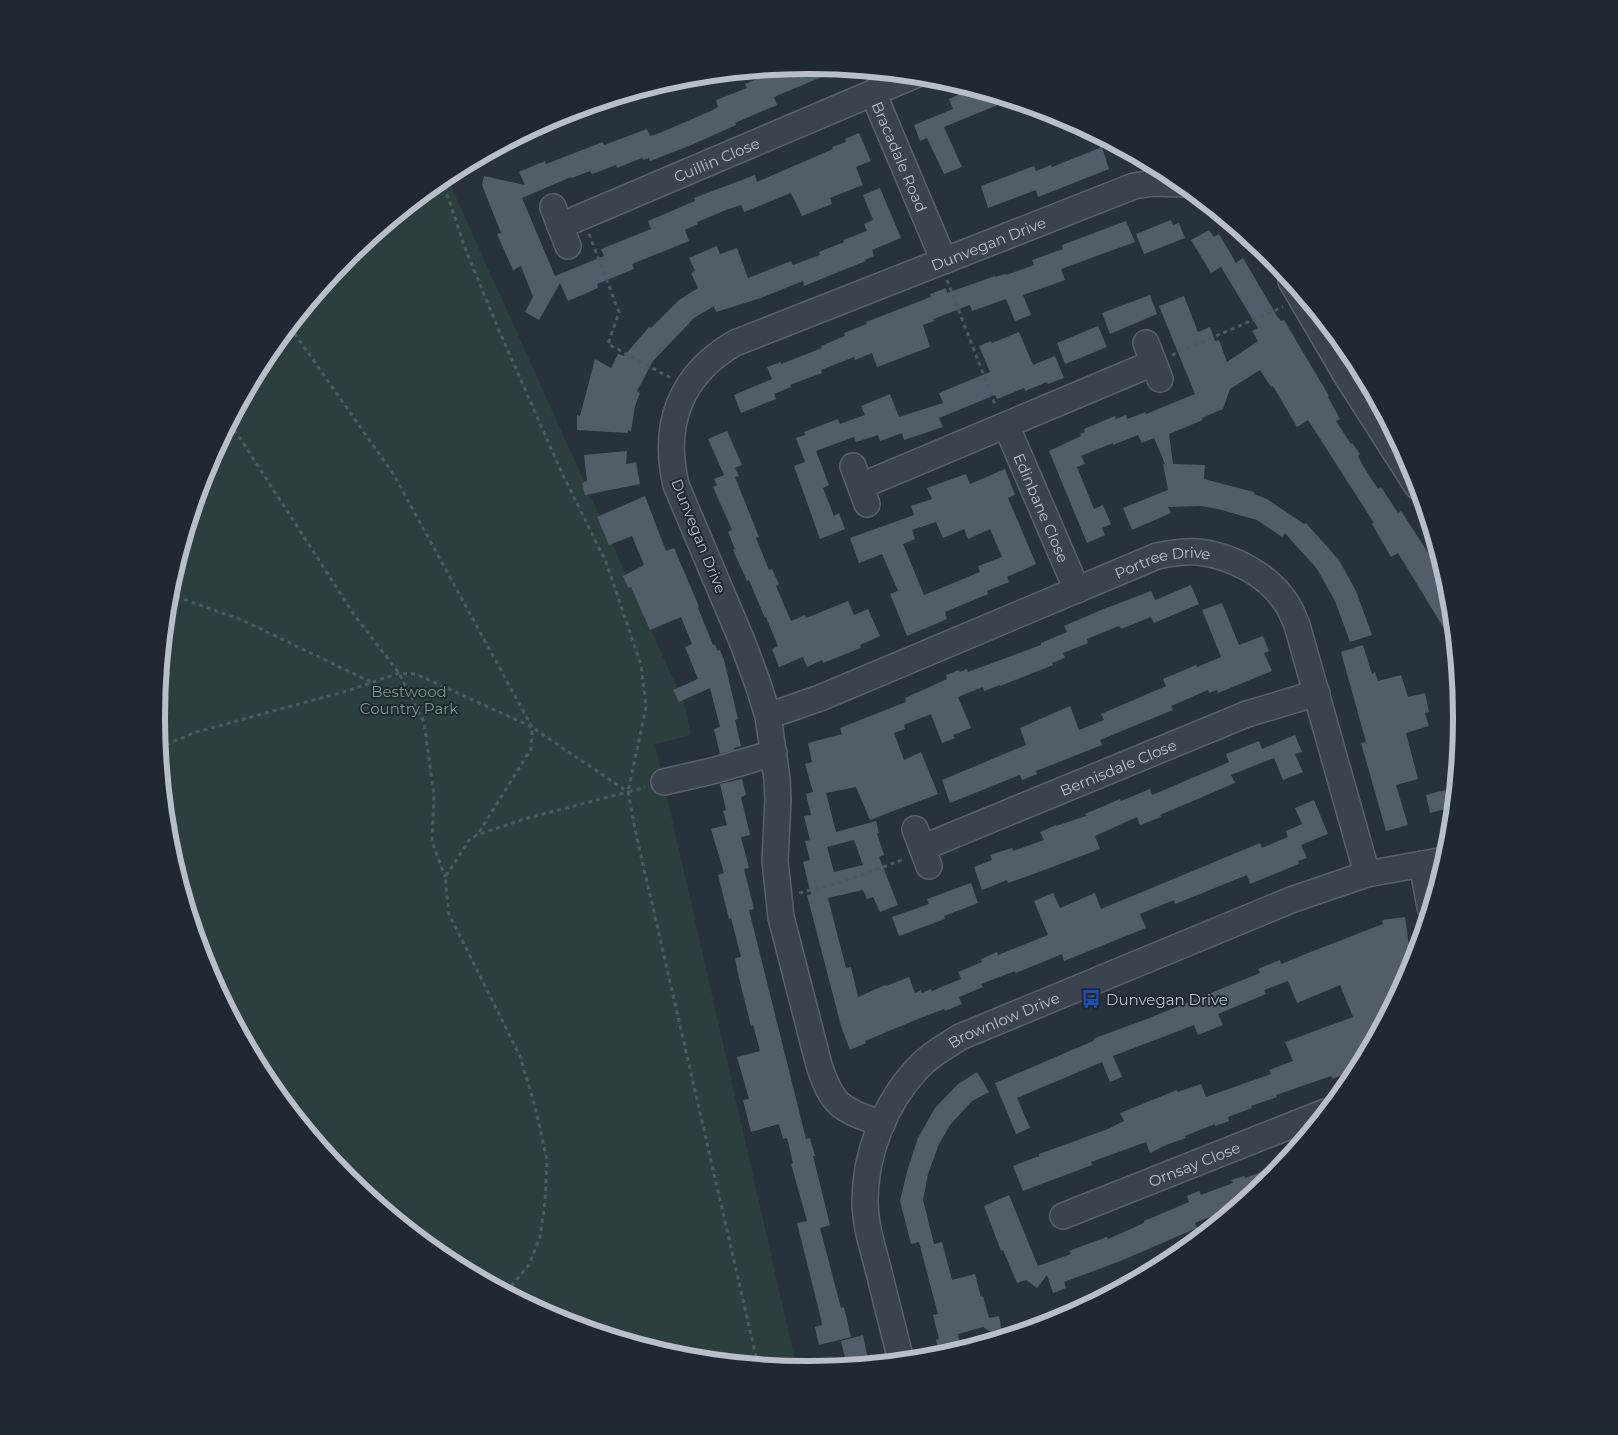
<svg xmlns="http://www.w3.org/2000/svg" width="1618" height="1435" font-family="Montserrat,sans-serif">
  <rect width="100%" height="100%" fill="#28323d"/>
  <path fill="#2b3f3f" d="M446 175 684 703 691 735 655 744 797 1369 681 1357 559 1320 446 1260 347 1179 266 1080 206 967 169 845 157 717 169 590 206 468 267 355 348 256Z"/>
  <path fill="#515d68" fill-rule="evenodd" d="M810 65 843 68 774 97 777 105 735 123 736 125 689 146 650 161 649 158 643 160 642 158 617 168 616 165 592 174 590 171 572 178 571 177 522 198 555 276 604 256 601 249 651 229 648 221 695 201 694 198 755 175 757 182 833 149 832 147 846 142 845 139 859 133 871 161 856 167 863 185 830 198 832 204 802 216 791 193 744 212 741 205 726 210 697 222 698 224 685 230 689 241 632 264 634 269 597 284 598 288 568 301 560 283 539 320 525 312 533 297 521 266 513 270 497 234 501 233 482 185 484 176 525 185 519 172 545 161 546 164 603 142 604 145 647 129 650 136 657 134 711 111 718 107 716 100 747 88 745 84 786 67Z
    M971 89 1010 100 944 127 962 167 944 174 927 138 920 141 914 125 953 109 949 99Z
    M1102 147 1109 169 1038 197 1036 190 988 208 981 186 1034 166 1036 171 1051 165 1052 167Z
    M880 188 901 238 872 250 874 256 865 260 866 261 826 277 804 286 803 281 761 298 716 312 714 306 694 318 653 361 637 391 640 393 635 406 631 431 628 430V433L577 430V415L580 416 595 359 611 368 618 354 624 356 649 327 651 328 679 300 698 288 691 273 695 271 689 258 717 246 720 254 737 248 748 278 791 261 793 265 820 255 819 252 844 242 843 240 867 231 864 224 873 220 863 195Z
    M1171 220 1173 225 1179 223 1185 238 1144 254 1136 234Z
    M1126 221 1135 242 1061 269 1065 280 1023 295 1031 315 1015 321 1006 299 972 311 970 305 933 319 934 321 923 325 930 347 877 367 872 353 855 360 854 357 821 370 822 373 790 385 791 387 774 394 776 399 741 413 734 395 772 379 767 367 781 362V364L822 348 821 346 845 336 844 333 867 324 866 322 931 297 930 294 946 288 947 293 995 276V277L1005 274 1006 275 1034 265 1032 260 1063 249 1062 245Z
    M1209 230 1214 237 1219 234 1236 263 1243 258 1277 316 1281 321 1284 320 1329 396 1328 397 1340 419 1336 421 1351 444 1352 443 1360 454 1358 456 1363 466 1378 489 1381 487 1398 513 1401 511 1446 580 1449 590 1454 645 1398 553 1391 557 1372 524 1374 523 1308 420 1297 427 1273 386 1271 387 1260 370 1230 389 1223 409 1202 418 1203 420 1169 434 1173 464 1205 465 1204 479 1254 492V494L1267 499 1304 524 1306 523 1339 560 1356 591 1372 635 1350 642 1335 601 1317 569 1285 533 1282 537 1257 520 1218 509 1201 506 1168 507 1171 513 1132 530 1123 508 1168 490 1163 464H1165L1154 438 1142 443 1138 435 1113 445V443L1081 456 1085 464 1077 467 1094 509 1103 505 1111 524 1102 528 1105 535 1087 543 1049 451 1081 436 1080 434 1085 432 1084 429 1115 416 1116 419 1126 415 1127 419 1146 412V414L1195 394 1159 306 1184 296 1198 332 1210 327 1215 341 1219 340 1227 362 1258 341 1252 331 1258 328 1221 267 1211 273 1191 240Z
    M1150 295 1157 314 1110 334 1102 313Z
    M1098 326 1107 347 1065 364 1057 343Z
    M1019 332 1033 365 1055 356 1064 378 1048 384 1047 382 1025 391 1024 388 997 399 995 395 939 418 943 427 904 440 902 433 880 441 878 435 856 442 854 437 816 451 829 485 823 488 834 516 839 513 845 529 820 539 794 466 805 462 796 438 805 435 804 432 838 419 840 424 865 415 861 406 890 394 899 417 943 403 939 393 990 372 979 346 991 341 992 343Z
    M727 431 742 465 735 468 739 476 735 477 759 537 756 538 769 570 772 569 779 584 776 586 791 621 805 615 806 618 848 601 854 615 868 609 880 636 860 645 861 648 823 663 822 660 807 667 803 657 779 667 772 649 778 646 766 617 765 618 749 580 747 581 733 550 735 549 728 532 732 530 713 487 717 485 714 479 724 475 708 439Z
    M627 451 626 464 636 462 640 484 585 495 582 483 587 481 584 455Z
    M1005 469 1015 495 1008 498 1036 564 1007 577 1009 582 987 591 988 594 945 612 947 619 907 636 890 594 898 591 882 554 859 563 850 538 914 515 911 506 932 499 927 488 966 474 970 484ZM936 522 943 538 964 529 968 539 990 529 1002 557 978 566 980 572 924 595 903 544 915 539 912 530Z
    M645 496 666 551 674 548 695 597 699 607 698 608 713 645H715L718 651 720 650 724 660 738 719 735 720 741 746 734 748V750L720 754 714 729 720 727 710 688 679 702 673 690 698 679 685 647 692 644 681 617 650 630 631 587 628 588 623 576 644 565 632 536 609 545 597 517Z
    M1191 585 1199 604 1154 623 1151 617 1121 629 1119 626 1087 639 1088 643 1063 653 1065 658 1052 663 1053 665 1000 686V685L984 691 983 687 958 697 971 728 953 735 955 738 942 743 931 714 904 725 905 729 894 733 904 760 921 752 938 794 870 820 856 787 826 793 836 832 876 821 879 833 877 834 884 855 879 857 898 905 880 912 873 897 867 899 863 890 828 898 846 968 851 967 858 997 885 985 886 986 909 977 915 993 921 990 922 993 931 989 932 991 961 979 958 972 982 962 981 959 997 952 998 955 1048 935 1034 901 1053 893 1060 908 1095 893 1101 909 1260 843 1262 848 1288 837 1286 831 1302 824 1295 808 1314 800 1328 834 1301 845 1307 858 1298 861 1299 864 1250 884 1247 875 1175 904 1174 900 1140 914 1146 928 1064 961 1062 954 1016 973 1015 971 981 984 983 987 959 997 962 1004 945 1011 944 1009 918 1019 865 1041 866 1043 850 1050 841 1026 807 895 811 894 803 862 810 860 805 841 810 840 804 816 811 815 806 794 813 792 805 764 812 762 808 743 842 734 840 728 906 702 905 698 947 679 946 675 959 670 960 672 967 669 968 672 1041 645V643L1067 632 1064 626 1101 610 1151 591 1155 600ZM854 840 863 865 834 872 827 847Z
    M1222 603 1239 645 1263 636 1269 651 1264 653 1272 671 1218 693 1217 690 1209 693 1208 690 1171 706 1173 710 1100 740 1102 745 1036 771 1037 774 1022 780 1020 775 950 803 942 780 1026 745 1020 728 1070 706 1079 730 1104 720 1101 714 1166 686 1163 679 1196 665 1197 667 1221 657 1202 610Z
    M1363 645 1372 674 1375 672 1378 681 1401 675 1408 697 1425 693 1429 712 1425 713 1429 726 1406 733 1418 779 1396 785 1408 825 1386 831 1361 743 1366 742 1341 652Z
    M1295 735 1302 752 1295 754 1303 772 1283 780 1274 758 1231 775 1235 783 1160 815 1161 817 1140 825 1137 817 1095 836 1100 849 1028 876 1008 883 1007 880 982 890 974 867 992 860 990 855 1012 848 1013 851 1044 840 1040 832 1056 825V826L1086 816 1085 814 1120 799 1121 801 1150 789 1152 795 1211 770 1229 762 1226 754 1259 741 1262 749Z
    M742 779 746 795 741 797 750 835 741 837 749 868 744 869 754 909 749 910 806 1139 810 1138 815 1156H813L830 1225 820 1228 841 1308 844 1307 851 1337 819 1345 815 1327 822 1325 821 1319 797 1223 807 1221 791 1164 793 1163 787 1138 783 1139 779 1124 751 1132 743 1100 749 1099 737 1057 760 1051 753 1025 751 1026 739 978 735 958 741 957 731 918 729 919 718 875 724 873 711 829 727 825 723 811 726 810 720 784Z
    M1445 790 1449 808 1430 813 1426 795Z
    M971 883 978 903 944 916 945 919 899 936 892 917 929 904 927 899Z
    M1405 917 1412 967 1358 1068 1333 1079 1331 1076 1276 1095 1277 1097 1251 1106 1252 1108 1228 1117 1229 1121 1215 1126V1124L1185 1136 1186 1138 1166 1145 1150 1153 1146 1142 1091 1162 1092 1165 1023 1191 1013 1166 1039 1156V1154L1108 1129 1124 1121 1120 1113 1177 1090 1178 1092 1201 1084 1206 1097 1271 1074 1269 1070 1293 1061 1285 1042 1353 1017 1340 985 1297 1003 1288 981 1264 990 1266 994 1218 1014 1223 1025 1198 1035 1194 1025 1113 1056 1122 1077 1110 1082 1102 1062 1017 1098 1030 1128 1016 1134 995 1083 1093 1041 1095 1038 1147 1019 1260 973 1258 969 1280 960 1281 964 1308 953 1383 924 1382 920Z
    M977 1072 989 1092 972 1101 950 1125 939 1144 928 1174 923 1200 934 1244 942 1242 952 1280 975 1274 981 1297 983 1296 989 1318 999 1316 1003 1337 1001 1338 983 1327 958 1334 961 1350 940 1356 936 1340 939 1339 933 1315 938 1314 931 1288 919 1242 911 1244 900 1201 908 1168 918 1138 935 1108 958 1084Z
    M1283 1164 1270 1179 1224 1217 1222 1212 1195 1223 1197 1228 1123 1260 1064 1282 1066 1288 1053 1293 1047 1275 1037 1288 1026 1280 1017 1283 1003 1250 1001 1251 984 1206 1009 1195 1038 1266 1071 1254 1069 1251 1082 1246 1107 1237 1108 1239 1144 1223V1221L1189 1202 1187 1196 1199 1191 1201 1195 1233 1183 1231 1180 1244 1176 1245 1178Z
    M863 1335 869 1364 847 1366 841 1341Z"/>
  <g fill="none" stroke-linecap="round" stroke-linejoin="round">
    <g stroke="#59626b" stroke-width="28">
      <g id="minor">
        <path id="s1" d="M873 93 944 261"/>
        <path d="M553 207 568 246"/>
        <path id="s2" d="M560 226 915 75"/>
        <path d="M1291 281 1346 375 1417 486"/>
        <path d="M1146 343 1160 379"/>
        <path id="s3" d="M1006 425 1077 590"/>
        <path d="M853 466 867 504"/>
        <path d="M861 486 1153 363"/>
        <path id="s4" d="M768 716 820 698 1157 556C1171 553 1185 551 1199 552 1232 556 1269 575 1287 604 1291 610 1294 618 1297 625L1367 874"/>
        <path d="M664 782 716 770 774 753"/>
        <path d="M915 829 929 866"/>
        <path id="s5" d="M922 848 1247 714 1317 693"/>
        <path d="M1422 864 1430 907"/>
        <path id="s6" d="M882 1124C842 1109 833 1108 819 1065L781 917 775 861 778 800 777 779 768 716 758 684 742 641 676 485C662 425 680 375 735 343L1134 186 1153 183 1183 184"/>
        <path id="s7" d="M1063 1216 1325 1112"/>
        <path id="s8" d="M901 1361C894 1331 886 1302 879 1272 873 1249 865 1225 865 1201 865 1154 885 1103 917 1069 929 1055 945 1047 960 1037L1291 900 1367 874 1445 860"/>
      </g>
    </g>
    <path stroke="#4a5c5d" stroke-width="3" stroke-dasharray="4 4" stroke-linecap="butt" d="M499 147 623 95
      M442 179 465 248 498 328 560 469 606 562 641 665 646 707 628 792 645 787
      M589 234 619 312 608 344 671 378
      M947 280 996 407
      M290 327 394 475 532 727 531 749 478 834
      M1172 355 1283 307
      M229 424 236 432 355 616 399 673 424 722 434 795 432 841 445 877
      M169 594 242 620 371 682
      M160 750 172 742 196 732 347 691 399 673 416 674 532 727 628 792 636 834 758 1365
      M799 893 841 882 905 859
      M506 1292 529 1265 540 1237 545 1202 547 1160 535 1107 520 1056 449 914 445 877 470 839 477 835 527 818 628 792"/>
    <use href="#minor" stroke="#3b444e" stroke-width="25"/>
  </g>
  <defs>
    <g id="bus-bare" transform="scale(1.5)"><path d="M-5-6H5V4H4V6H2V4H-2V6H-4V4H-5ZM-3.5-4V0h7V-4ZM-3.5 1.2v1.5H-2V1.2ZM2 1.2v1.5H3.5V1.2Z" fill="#1a4fb4" stroke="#202933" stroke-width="2.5" paint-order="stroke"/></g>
  </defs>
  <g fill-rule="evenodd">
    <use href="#bus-bare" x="1091" y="999"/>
  </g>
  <g text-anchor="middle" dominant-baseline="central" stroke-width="4" stroke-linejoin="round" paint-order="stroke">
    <g font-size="15" fill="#b8bfc8" stroke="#202933">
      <text stroke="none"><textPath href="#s1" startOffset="69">Bracadale Road</textPath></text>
      <text stroke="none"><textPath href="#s2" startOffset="170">Cuillin Close</textPath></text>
      <text stroke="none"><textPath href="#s6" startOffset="1134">Dunvegan Drive</textPath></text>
      <text stroke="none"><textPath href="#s3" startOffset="90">Edinbane Close</textPath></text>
      <text transform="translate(699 536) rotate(68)">Dunvegan Drive</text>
      <text stroke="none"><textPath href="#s4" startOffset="425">Portree Drive</textPath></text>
      <text stroke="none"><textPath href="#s5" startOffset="212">Bernisdale Close</textPath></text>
      <text stroke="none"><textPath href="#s8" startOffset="410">Brownlow Drive</textPath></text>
      <text stroke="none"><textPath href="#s7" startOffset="141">Ornsay Close</textPath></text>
    </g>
    <g font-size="15" fill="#789c7e" stroke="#202933">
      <text x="409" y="691">Bestwood<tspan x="409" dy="17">Country Park</tspan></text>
    </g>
    <g font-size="15" fill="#b8bfc8" stroke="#202933" text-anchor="start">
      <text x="1106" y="999">Dunvegan Drive</text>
    </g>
  </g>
  <path d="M0 0H1618V1435H0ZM808 74H810A643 643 0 0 1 1453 717V718A643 643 0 0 1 810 1361H808A643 643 0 0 1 165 718V717A643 643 0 0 1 808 74Z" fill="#202933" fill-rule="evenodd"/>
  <path fill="none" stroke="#b8bfc8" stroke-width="6" d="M808 74H810A643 643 0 0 1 1453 717V718A643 643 0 0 1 810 1361H808A643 643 0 0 1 165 718V717A643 643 0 0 1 808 74Z"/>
</svg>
